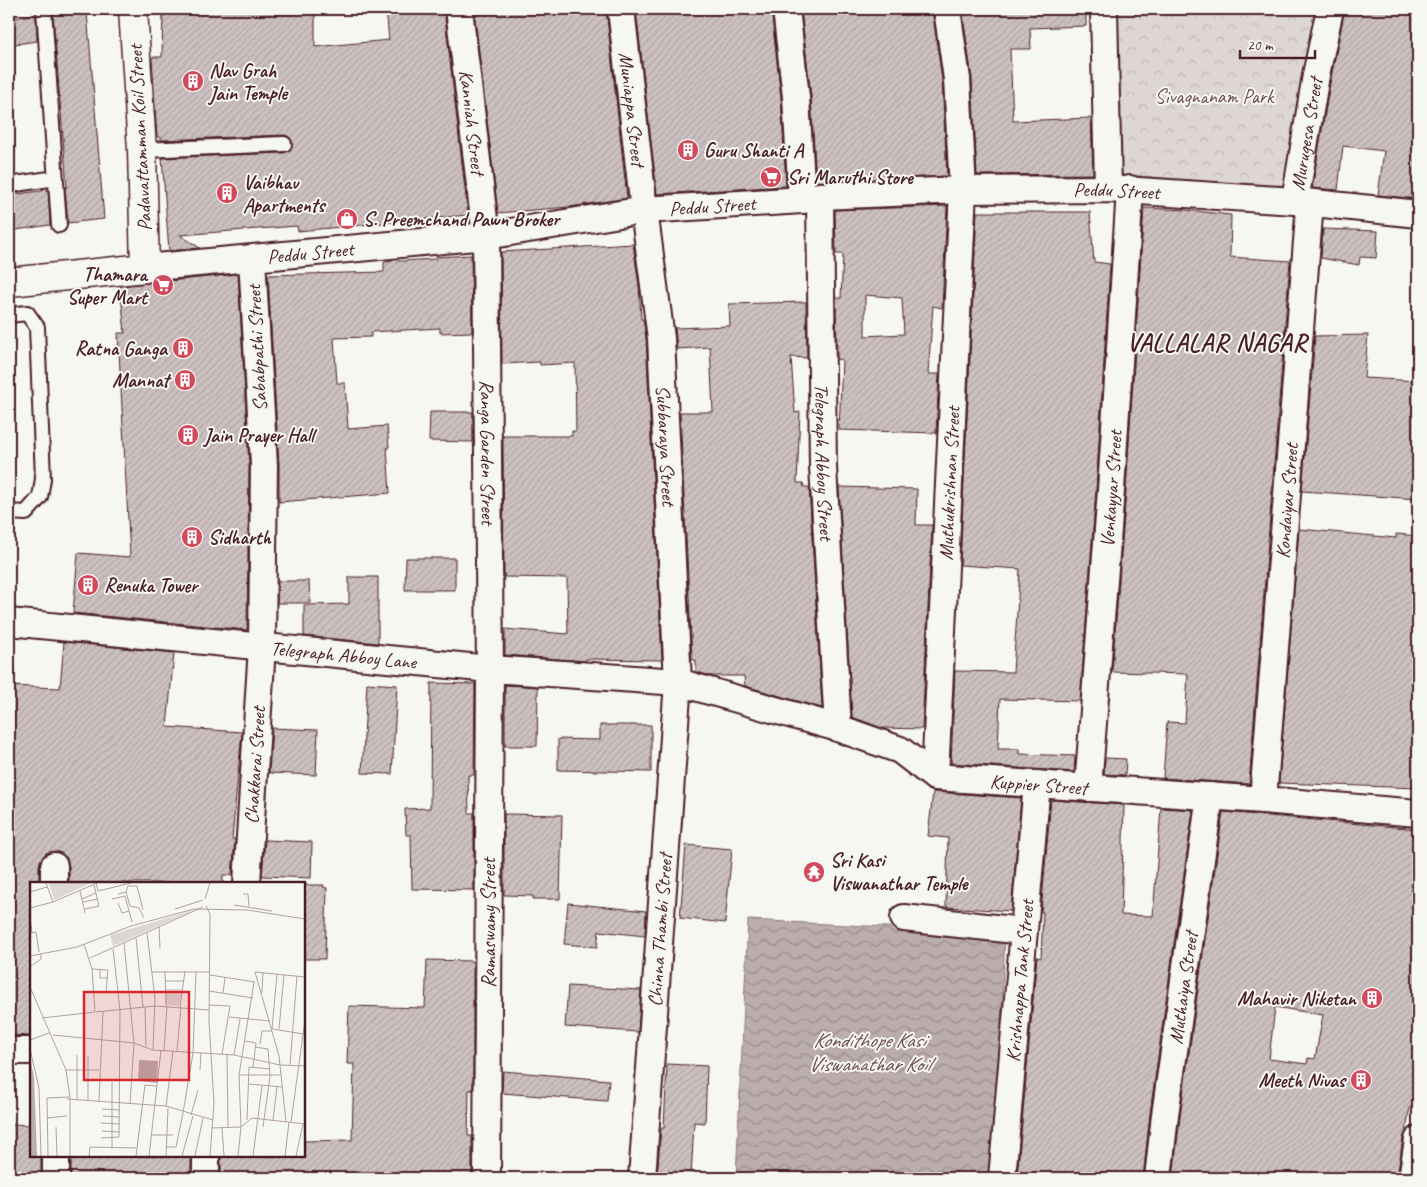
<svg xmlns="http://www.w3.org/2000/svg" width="1427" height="1187" font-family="Caveat,sans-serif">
  <defs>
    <pattern id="forest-crowns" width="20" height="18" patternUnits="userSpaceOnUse" patternTransform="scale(1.25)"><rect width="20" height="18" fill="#ddd6d5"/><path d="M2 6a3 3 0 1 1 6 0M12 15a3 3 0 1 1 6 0" fill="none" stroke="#bfb7b7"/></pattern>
    <pattern id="water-waves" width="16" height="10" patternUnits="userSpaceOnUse" patternTransform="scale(1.25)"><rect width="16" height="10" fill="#bbadae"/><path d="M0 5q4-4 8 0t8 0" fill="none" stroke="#9a8c8e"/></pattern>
    <pattern id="building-hatch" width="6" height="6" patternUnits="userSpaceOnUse" patternTransform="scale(1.25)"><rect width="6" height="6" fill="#ccc1c0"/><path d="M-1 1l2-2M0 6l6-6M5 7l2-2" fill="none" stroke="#b1a5a5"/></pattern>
  </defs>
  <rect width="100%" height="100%" fill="#f6f6f2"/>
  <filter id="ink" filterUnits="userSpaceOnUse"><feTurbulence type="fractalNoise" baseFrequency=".02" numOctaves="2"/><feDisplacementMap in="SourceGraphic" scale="10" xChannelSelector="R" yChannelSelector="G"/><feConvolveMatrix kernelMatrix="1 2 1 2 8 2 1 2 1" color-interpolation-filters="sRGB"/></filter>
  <g filter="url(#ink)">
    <path fill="url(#forest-crowns)" stroke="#947a80" d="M1114 9H1319L1290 189 1116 174Z"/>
    <path fill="url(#water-waves)" stroke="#8e747a" d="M748 920 1005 933 994 1178H736Z"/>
    <path fill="url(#building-hatch)" stroke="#4a1f2b" fill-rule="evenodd" d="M163 9H315V47L389 40 386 9H444L468 215 298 231 297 226 180 235 200 248 169 251 162 158 284 153 289 151 293 144 291 139 288 136 284 135 161 140V137H157L152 57H162Z
      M474 9H606L627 198 569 207 498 213Z
      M636 9H771L781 98 786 186 657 194Z
      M801 9H932L942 80 947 176 816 182 811 96Z
      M962 9H1086V26L1030 28 1031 49H1010L1013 121 1091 118 1093 174 977 175 972 78Z
      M1345 9H1418V199L1378 195 1384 151 1343 146 1338 190 1312 188 1331 78Z
      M87 12 104 219 68 223 65 187H67L53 14Z
      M30 15 36 16 37 41 9 45V19Z
      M48 190 50 225 9 231V195Z
      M947 206 942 308 933 306 928 374H939L936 433 839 430 842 360 837 359 836 298H841L843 254H836L835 210ZM865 295 902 298 904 334 865 336Z
      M1144 208 1186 210 1231 215 1230 257 1290 261 1249 784 1163 778 1167 722 1185 723 1188 674 1112 672 1126 491Z
      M977 212H1090L1094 262 1110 264 1096 489 1080 701 1000 699 998 749H1019V754L1075 756 1074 772 951 763 955 671 1013 672 1020 569 960 565Z
      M1323 229 1378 231 1376 258 1360 257 1359 265 1321 258Z
      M633 244 639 286 641 319H643L646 339 662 660 586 659 585 661 505 655V629L568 634 567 578 504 577 503 436H572V431H576L575 363 540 365V362L502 364 501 252Z
      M471 255 472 332 440 333V328L371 332V337L334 338 337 383H345L348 429 387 426 389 447 387 448 390 493 279 502V464L268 275 384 272V262L436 259V257Z
      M238 274 249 465 247 630 73 613 78 553 130 557 118 333H125L120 286Z
      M806 302 807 358 791 357 795 413 800 412 797 483H803L804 487H809L822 708 745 686 744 676H711L696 672V660H692L680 412H713L710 347 677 349 675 328 730 326 729 304Z
      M1368 335 1364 378 1418 381V499L1302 491 1315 336Z
      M430 412H473V442L429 441Z
      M839 487 917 489 916 525H932L922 729 882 728 852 717Z
      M1299 529 1396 538V534L1418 536V788L1279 783Z
      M406 558H455V590H405Z
      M349 577H378V643L304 636V605L349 604Z
      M278 581H309L310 603H277Z
      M64 642 174 653 167 727 242 732 232 839H235L232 875H223V883H69V866L67 858 61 853 54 851 46 853 41 859 39 866V883H31V1036L9 1035V686L60 688Z
      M367 683 397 685 392 774 362 773Z
      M431 683 475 684 474 775H468L469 813H474V890L412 889 411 835H406L405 809 430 808Z
      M505 685 538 687 537 746H505Z
      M600 725H651V772L558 770V739L600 740Z
      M272 728 318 730 316 775 269 773Z
      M1105 758 1126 759 1125 775 1104 774Z
      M933 792 1021 798 1011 911 946 907 948 838 928 836Z
      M1051 800 1124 805 1121 915 1153 916 1161 808 1193 810 1150 1113 1143 1178H1017L1037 957 1041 958 1043 912H1041Z
      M1223 812 1418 829V1085L1414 1107H1410L1406 1131 1403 1138 1397 1178H1173L1180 1117ZM1275 1007 1323 1015 1315 1059 1308 1058 1307 1064 1269 1059Z
      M504 814 562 815 560 899H533V896L504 895Z
      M265 840 312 842 311 878 262 876Z
      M686 845 732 849 725 923 680 918Z
      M304 885H324L323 887 327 888 325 959H304Z
      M568 903 646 911 645 936 599 931 597 947 564 944Z
      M427 960 473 961V1090H469L468 1136H472V1178H221V1156H304V1141L352 1140 354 1064H347L349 1006 425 1008Z
      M568 986 641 990 638 1032 565 1027Z
      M667 1064 707 1066 705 1123 694 1122 691 1178H657L661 1128H664Z
      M503 1071 609 1080 607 1101 502 1093Z
      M9 1124 31 1125V1156H41V1178H9Z
      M71 1156H191V1178H71Z"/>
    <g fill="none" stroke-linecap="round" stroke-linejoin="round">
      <g stroke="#4a1f2b" stroke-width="18">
        <path id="lane" d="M44 9 59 225
          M142 150 284 144
          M9 185 56 178
          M9 315 27 313 37 327 43 479 40 497 26 513 9 512"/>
      </g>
      <g stroke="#4a1f2b" stroke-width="30">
        <g id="street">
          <path id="s1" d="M459 9 486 236 490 669 487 1178"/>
          <path id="s2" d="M621 9 644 210 661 338 678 682 642 1178"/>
          <path d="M786 9 796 97 802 200"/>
          <path d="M1104 9 1108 189"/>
          <path id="s3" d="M820 196 823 467 838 728"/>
          <path id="s4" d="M1295 201 1316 75 1330 9"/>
          <path id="s5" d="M145 268 486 236 644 210 802 200 820 196 963 190 1108 189 1295 201 1418 214"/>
          <path id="s6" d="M9 622 490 669 678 682 838 728 900 750 935 777 1263 800 1418 813"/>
          <path id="s7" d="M935 777 963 190 957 79 947 9"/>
          <path id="s8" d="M1088 788 1111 490 1130 189"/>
          <path id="s9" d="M1263 800 1310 203"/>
          <path d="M54 866V883"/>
          <path id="s10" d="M247 883 262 647 264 465 252 259"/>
          <path d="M904 918 1024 931"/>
          <path d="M9 1051H31"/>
          <path d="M56 1156V1178"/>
          <path d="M206 1178V1156"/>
          <path id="s11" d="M1002 1178 1037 784"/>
          <path id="s12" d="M1158 1178 1165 1115 1210 796"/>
          <path d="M1412 1178 1418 1140"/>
        </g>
      </g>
      <g stroke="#4a1f2b" stroke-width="31">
        <path id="secondary" d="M9 282 145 268 142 150 133 9"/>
      </g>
      <use href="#lane" stroke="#f6f6f2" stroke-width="14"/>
      <use href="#street" stroke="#f6f6f2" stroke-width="26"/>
      <use href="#secondary" stroke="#f6f6f2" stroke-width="28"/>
    </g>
  </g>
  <defs>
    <g id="building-disc" transform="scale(1.125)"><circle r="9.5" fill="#d1495b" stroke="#f6f6f2"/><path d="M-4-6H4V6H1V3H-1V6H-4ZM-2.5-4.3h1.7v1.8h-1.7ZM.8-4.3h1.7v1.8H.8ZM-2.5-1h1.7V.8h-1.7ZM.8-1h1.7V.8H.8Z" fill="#fff"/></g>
    <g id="supermarket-disc" transform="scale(1.125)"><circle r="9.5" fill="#d1495b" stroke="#f6f6f2"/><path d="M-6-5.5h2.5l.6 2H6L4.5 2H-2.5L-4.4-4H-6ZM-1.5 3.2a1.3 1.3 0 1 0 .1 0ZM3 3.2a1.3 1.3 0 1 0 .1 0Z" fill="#fff"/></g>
    <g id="shop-disc" transform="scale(1.125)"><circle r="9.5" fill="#d1495b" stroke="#f6f6f2"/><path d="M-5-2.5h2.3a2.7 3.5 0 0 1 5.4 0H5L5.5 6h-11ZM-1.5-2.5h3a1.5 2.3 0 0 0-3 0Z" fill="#fff"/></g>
    <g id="temple-disc" transform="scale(1.125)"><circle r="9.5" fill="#d1495b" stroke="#f6f6f2"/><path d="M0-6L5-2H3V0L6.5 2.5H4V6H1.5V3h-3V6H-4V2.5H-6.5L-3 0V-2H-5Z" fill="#fff"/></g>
  </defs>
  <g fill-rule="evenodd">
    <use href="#building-disc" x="193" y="81"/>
    <use href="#building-disc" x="688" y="150"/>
    <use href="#supermarket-disc" x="771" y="177"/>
    <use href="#building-disc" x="227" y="193"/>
    <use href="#shop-disc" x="347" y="219"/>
    <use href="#supermarket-disc" x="163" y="285"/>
    <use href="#building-disc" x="183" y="348"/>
    <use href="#building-disc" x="185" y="380"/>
    <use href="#building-disc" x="188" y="435"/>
    <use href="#building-disc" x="192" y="537"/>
    <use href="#building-disc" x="88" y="585"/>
    <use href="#temple-disc" x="814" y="872"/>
    <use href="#building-disc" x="1372" y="998"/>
    <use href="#building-disc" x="1361" y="1080"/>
  </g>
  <g text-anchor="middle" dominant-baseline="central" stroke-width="4" stroke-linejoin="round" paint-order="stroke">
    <g font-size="20" font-weight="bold" fill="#4a1f2b" stroke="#f6f6f2" text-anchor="start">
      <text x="209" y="70">Nav Grah<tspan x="209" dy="23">Jain Temple</tspan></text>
      <text x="704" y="150">Guru Shanti A</text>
      <text x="787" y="177">Sri Maruthi Store</text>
      <text x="243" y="182">Vaibhav<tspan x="243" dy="23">Apartments</tspan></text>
      <text x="363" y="219">S. Preemchand Pawn Broker</text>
      <text x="147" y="274" text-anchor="end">Thamara<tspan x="147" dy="23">Super Mart</tspan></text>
      <text x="167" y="348" text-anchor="end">Ratna Ganga</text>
      <text x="169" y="380" text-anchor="end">Mannat</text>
      <text x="204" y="435">Jain Prayer Hall</text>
      <text x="208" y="537">Sidharth</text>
      <text x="104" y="585">Renuka Tower</text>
      <text x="830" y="860">Sri Kasi<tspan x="830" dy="23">Viswanathar Temple</tspan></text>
      <text x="1356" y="998" text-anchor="end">Mahavir Niketan</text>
      <text x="1345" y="1080" text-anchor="end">Meeth Nivas</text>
    </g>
    <g font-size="20" fill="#6f4d56" stroke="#f6f6f2">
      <text x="1214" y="96">Sivagnanam Park</text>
    </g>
    <g font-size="20" fill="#4a1f2b" stroke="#f6f6f2">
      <text stroke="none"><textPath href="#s2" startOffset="101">Muniappa Street</textPath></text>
      <text stroke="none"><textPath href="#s1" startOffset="114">Kanniah Street</textPath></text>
      <text stroke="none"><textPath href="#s4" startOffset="68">Murugesa Street</textPath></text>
      <text transform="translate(140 138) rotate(-93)">Padavattamman Koil Street</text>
      <text stroke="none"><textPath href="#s5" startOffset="976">Peddu Street</textPath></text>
      <text stroke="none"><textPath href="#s5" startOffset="571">Peddu Street</textPath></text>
      <text stroke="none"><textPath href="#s5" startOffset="166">Peddu Street</textPath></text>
      <text transform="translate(257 348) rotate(-93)">Sababpathi Street</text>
      <text stroke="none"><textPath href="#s2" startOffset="439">Subbaraya Street</textPath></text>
      <text stroke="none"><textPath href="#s1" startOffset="445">Ranga Garden Street</textPath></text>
      <text stroke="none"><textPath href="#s3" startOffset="266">Telegraph Abboy Street</textPath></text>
      <text stroke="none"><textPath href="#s7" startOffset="294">Muthukrishnan Street</textPath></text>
      <text stroke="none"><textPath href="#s8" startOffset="300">Venkayyar Street</textPath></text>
      <text stroke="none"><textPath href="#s9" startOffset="300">Kondaiyar Street</textPath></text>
      <text stroke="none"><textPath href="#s6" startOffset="336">Telegraph Abboy Lane</textPath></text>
      <text stroke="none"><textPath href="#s10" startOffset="118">Chakkarai Street</textPath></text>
      <text stroke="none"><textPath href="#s6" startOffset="1052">Kuppier Street</textPath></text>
      <text transform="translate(488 923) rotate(-90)">Ramaswamy Street</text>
      <text transform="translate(660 930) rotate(-86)">Chinna Thambi Street</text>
      <text stroke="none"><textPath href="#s11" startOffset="198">Krishnappa Tank Street</textPath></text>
      <text stroke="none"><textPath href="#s12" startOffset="192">Muthaiya Street</textPath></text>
    </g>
    <g font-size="21" font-style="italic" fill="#6c4a52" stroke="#f6f6f2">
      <text x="869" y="1040">Kondithope Kasi<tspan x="869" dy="24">Viswanathar Koil</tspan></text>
    </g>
    <g font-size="25" font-weight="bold" letter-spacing="1" fill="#4a1f2b" stroke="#f6f6f2">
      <text x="1217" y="343">VALLALAR NAGAR</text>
    </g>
  </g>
  <g transform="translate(30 882)">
    <rect width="275" height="275" fill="#f6f6f2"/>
    <path d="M167 27 83 64 80 53ZM136 107H152L149 124 136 123Z" fill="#ddd6d5"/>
    <path d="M19 1H61L24 18Z" fill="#ddd6d5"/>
    <path d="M0 176 4 195 7 274H0ZM109 178 128 179 127 201 108 199Z" fill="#bbadae"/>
    <path fill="none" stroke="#b1a0a2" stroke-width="1" d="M16 1 23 20M66 1 68 9 101 1M50 9 55 31M0 10 17 5M96 10 98 4H107L113 28M88 12 96 10 100 24 109 26 114 36M213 12H218L219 24M52 17 66 11M82 17 95 14 102 40M175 17 180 1M53 20 68 17M88 21 92 31 99 29M204 23 242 29M176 24 180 32 179 139 184 221 180 274M0 26 23 20 67 1M55 27 69 24 64 3M145 27 173 18M0 34 2 51M129 45 130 66M0 51 6 50 9 70M117 51 125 116 123 167M106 56 113 125M94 61 104 161 100 221M0 74 47 65 101 44 164 27 217 28 275 37M60 76 173 25M1 84 11 77V72M62 87 78 88 76 110H64M70 87V96H77M135 89 136 124M122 90H180M247 92 242 147 274 152M180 93 225 100M135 99H154M0 105 36 188 40 215V274M179 109 223 116M193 111 195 96M232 111 233 90M179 123 200 124 192 172M115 125 116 164M150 125 155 89M66 130 125 124 179 128M199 135 240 139M12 136 65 130 62 87 54 62M249 147 254 93M23 153 104 161 123 168 204 173 250 183 275 184M0 158 19 151M215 159 226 161 223 185M230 162 232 149H242M225 165 238 167 240 194 233 245M0 167 9 206 11 274M134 169 137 124M147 169 151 125M197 172 198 245M47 173V218M204 173 210 137M58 174V219M260 183 267 94M36 188H69M170 188 171 171M209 193H251M82 200V266M219 202 252 205M37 217 136 224 183 238M69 219 73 130M136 224 143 169M72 227 90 228M161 233 168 208M73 234 90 235M18 236 37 234M217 238 219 185 240 187M243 238 247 205M256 240 249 174 225 90 275 95M261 240 275 138M71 241 90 242M26 245 27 274M192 245 194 274M182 246 211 245 222 236 275 242M72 249 90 250M122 253H143M71 256 89 255 90 128 83 67M136 265H146L153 231 163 171 166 90M18 274 17 216 39 215M59 274 60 265 106 266M106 274 115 203 127 204M119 274 131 168M136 274 138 226M152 274 163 234M165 274 173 236M208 274 211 245 209 193 224 100M223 274 232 204M255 274 259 240M266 274 273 242"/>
    <path fill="#d62828" fill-opacity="0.15" stroke="#d62828" stroke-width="2.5" d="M54 110H159V198H54Z"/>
    <rect width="275" height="275" fill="none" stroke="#4a1f2b" stroke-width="2.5"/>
  </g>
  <rect width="1427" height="1187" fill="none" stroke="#f6f6f2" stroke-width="30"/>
  <rect x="15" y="15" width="1397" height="1157" fill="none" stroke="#4a1f2b" stroke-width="2" filter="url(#ink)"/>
  <path d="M1240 50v8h75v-8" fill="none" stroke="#4a1f2b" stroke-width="2.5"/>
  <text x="1247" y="50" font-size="15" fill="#4a1f2b" stroke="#f6f6f2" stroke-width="4" paint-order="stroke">20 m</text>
</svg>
